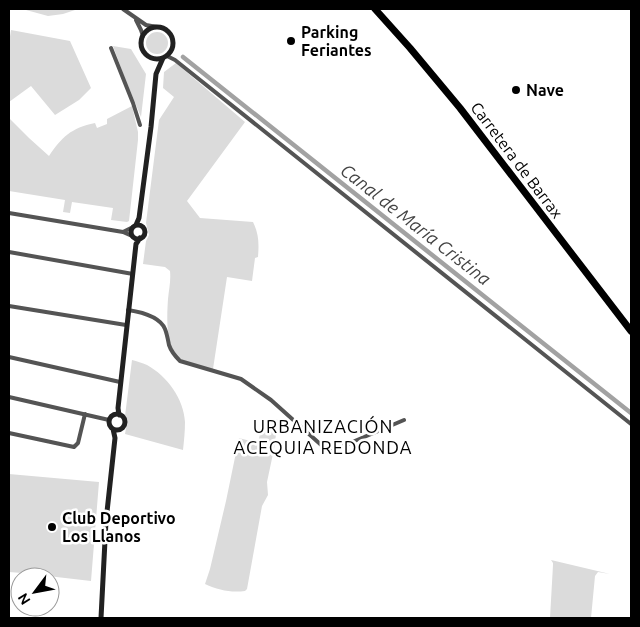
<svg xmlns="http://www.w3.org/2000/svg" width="640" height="627" font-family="Ubuntu,sans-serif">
  <rect width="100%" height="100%" fill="#fff"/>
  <path fill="#dbdbdb" d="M26 9H78L63 14 48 16 26 10Z
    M11 30 70 41 91 88 79 100 55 115 31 86 9 102V43Z
    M146 43a11 11 0 1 1 22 0a11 11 0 1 1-22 0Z
    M113 46 131 49 146 74 141 117 124 76Z
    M176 63 245 122 187 201 200 218 253 222C259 234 259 244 258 257L255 258 252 281 227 277 213 369C203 366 187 364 179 358 165 348 167 314 168 299 169 289 171 281 170 271L165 267 143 264 146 241 149 235 146 223 159 120 174 97 163 88 164 72Z
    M132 106 138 132V140L129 221 127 222 111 220 113 208 72 202 70 213 63 212 65 200 9 191V118L29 138 49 156C62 137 71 128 95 123L97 128 107 124V119Z
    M132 360C137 361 142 363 147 365 167 376 184 399 185 422 185 431 184 441 183 450L125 434 127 422 125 416Z
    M271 418 278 420 274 449 267 482 268 495 262 506 247 589 245 591C231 593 218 590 205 584L210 569 226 501 239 438 258 443 263 420 269 422Z
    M9 474 99 482 91 581 22 573 9 572Z
    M551 560 610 574 598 572 595 576 591 618H550L553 565V563Z"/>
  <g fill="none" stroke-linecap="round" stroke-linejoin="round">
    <path stroke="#a2a2a2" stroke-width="4.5" d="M183 57 631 413"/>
    <path stroke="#545454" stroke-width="4" d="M123 9 146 25 157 27
      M136 20 141 30 143 36
      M111 48 133 103 140 125
      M167 56 175 60 631 424
      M9 213 123 232 132 236
      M123 232 131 228
      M9 252 133 274
      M9 306 126 325
      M128 310C141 312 160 317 165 329 167 334 168 340 169 345 171 351 175 356 180 361L241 379 271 400 329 452 404 420
      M9 357 120 382
      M9 397 109 420
      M9 433 74 447 78 443 85 414"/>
    <path stroke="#212121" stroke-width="5" d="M141 43a16 16 0 1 1 32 0a16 16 0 1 1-32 0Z
      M131 232a7 7 0 1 1 14 0a7 7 0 1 1-14 0Z
      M136 225 139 218 151 127 156 74 163 58
      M109 422a8 8 0 1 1 16 0a8 8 0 1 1-16 0Z
      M119 415 118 408 136 244 140 238
      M101 618 106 521 115 438 113 429"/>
    <path stroke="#000" stroke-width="7" d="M375 9 410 48 460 108 631 331"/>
  </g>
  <g fill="#000" stroke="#fff" stroke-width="2">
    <circle cx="291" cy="41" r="5"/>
    <circle cx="516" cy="90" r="5"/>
    <circle cx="52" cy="527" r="5"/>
  </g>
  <g text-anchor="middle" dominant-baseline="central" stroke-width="5" stroke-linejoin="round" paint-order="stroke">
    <g font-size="16" font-weight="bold" fill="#000" stroke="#fff" text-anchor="start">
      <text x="301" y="32">Parking<tspan x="301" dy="18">Feriantes</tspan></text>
      <text x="526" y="90">Nave</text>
      <text x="62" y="518">Club Deportivo<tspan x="62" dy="18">Los Llanos</tspan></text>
    </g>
    <g font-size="16" fill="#000" stroke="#fff">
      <text transform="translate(517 160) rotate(53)">Carretera de Barrax</text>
    </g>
    <g font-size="18" font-style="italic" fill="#434343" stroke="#fff">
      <text transform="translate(416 224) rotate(38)">Canal de María Cristina</text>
    </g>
    <g font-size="18" letter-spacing="1" fill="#000" stroke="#fff">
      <text x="323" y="426">URBANIZACIÓN<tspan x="323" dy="21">ACEQUIA REDONDA</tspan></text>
    </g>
  </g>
  <rect width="640" height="627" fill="none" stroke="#000000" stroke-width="20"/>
  <g transform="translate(35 592) rotate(238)"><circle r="24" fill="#ffffff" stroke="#999999"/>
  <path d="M0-4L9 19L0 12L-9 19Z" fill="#000000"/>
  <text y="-8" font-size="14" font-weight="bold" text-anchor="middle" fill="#000000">N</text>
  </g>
</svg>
